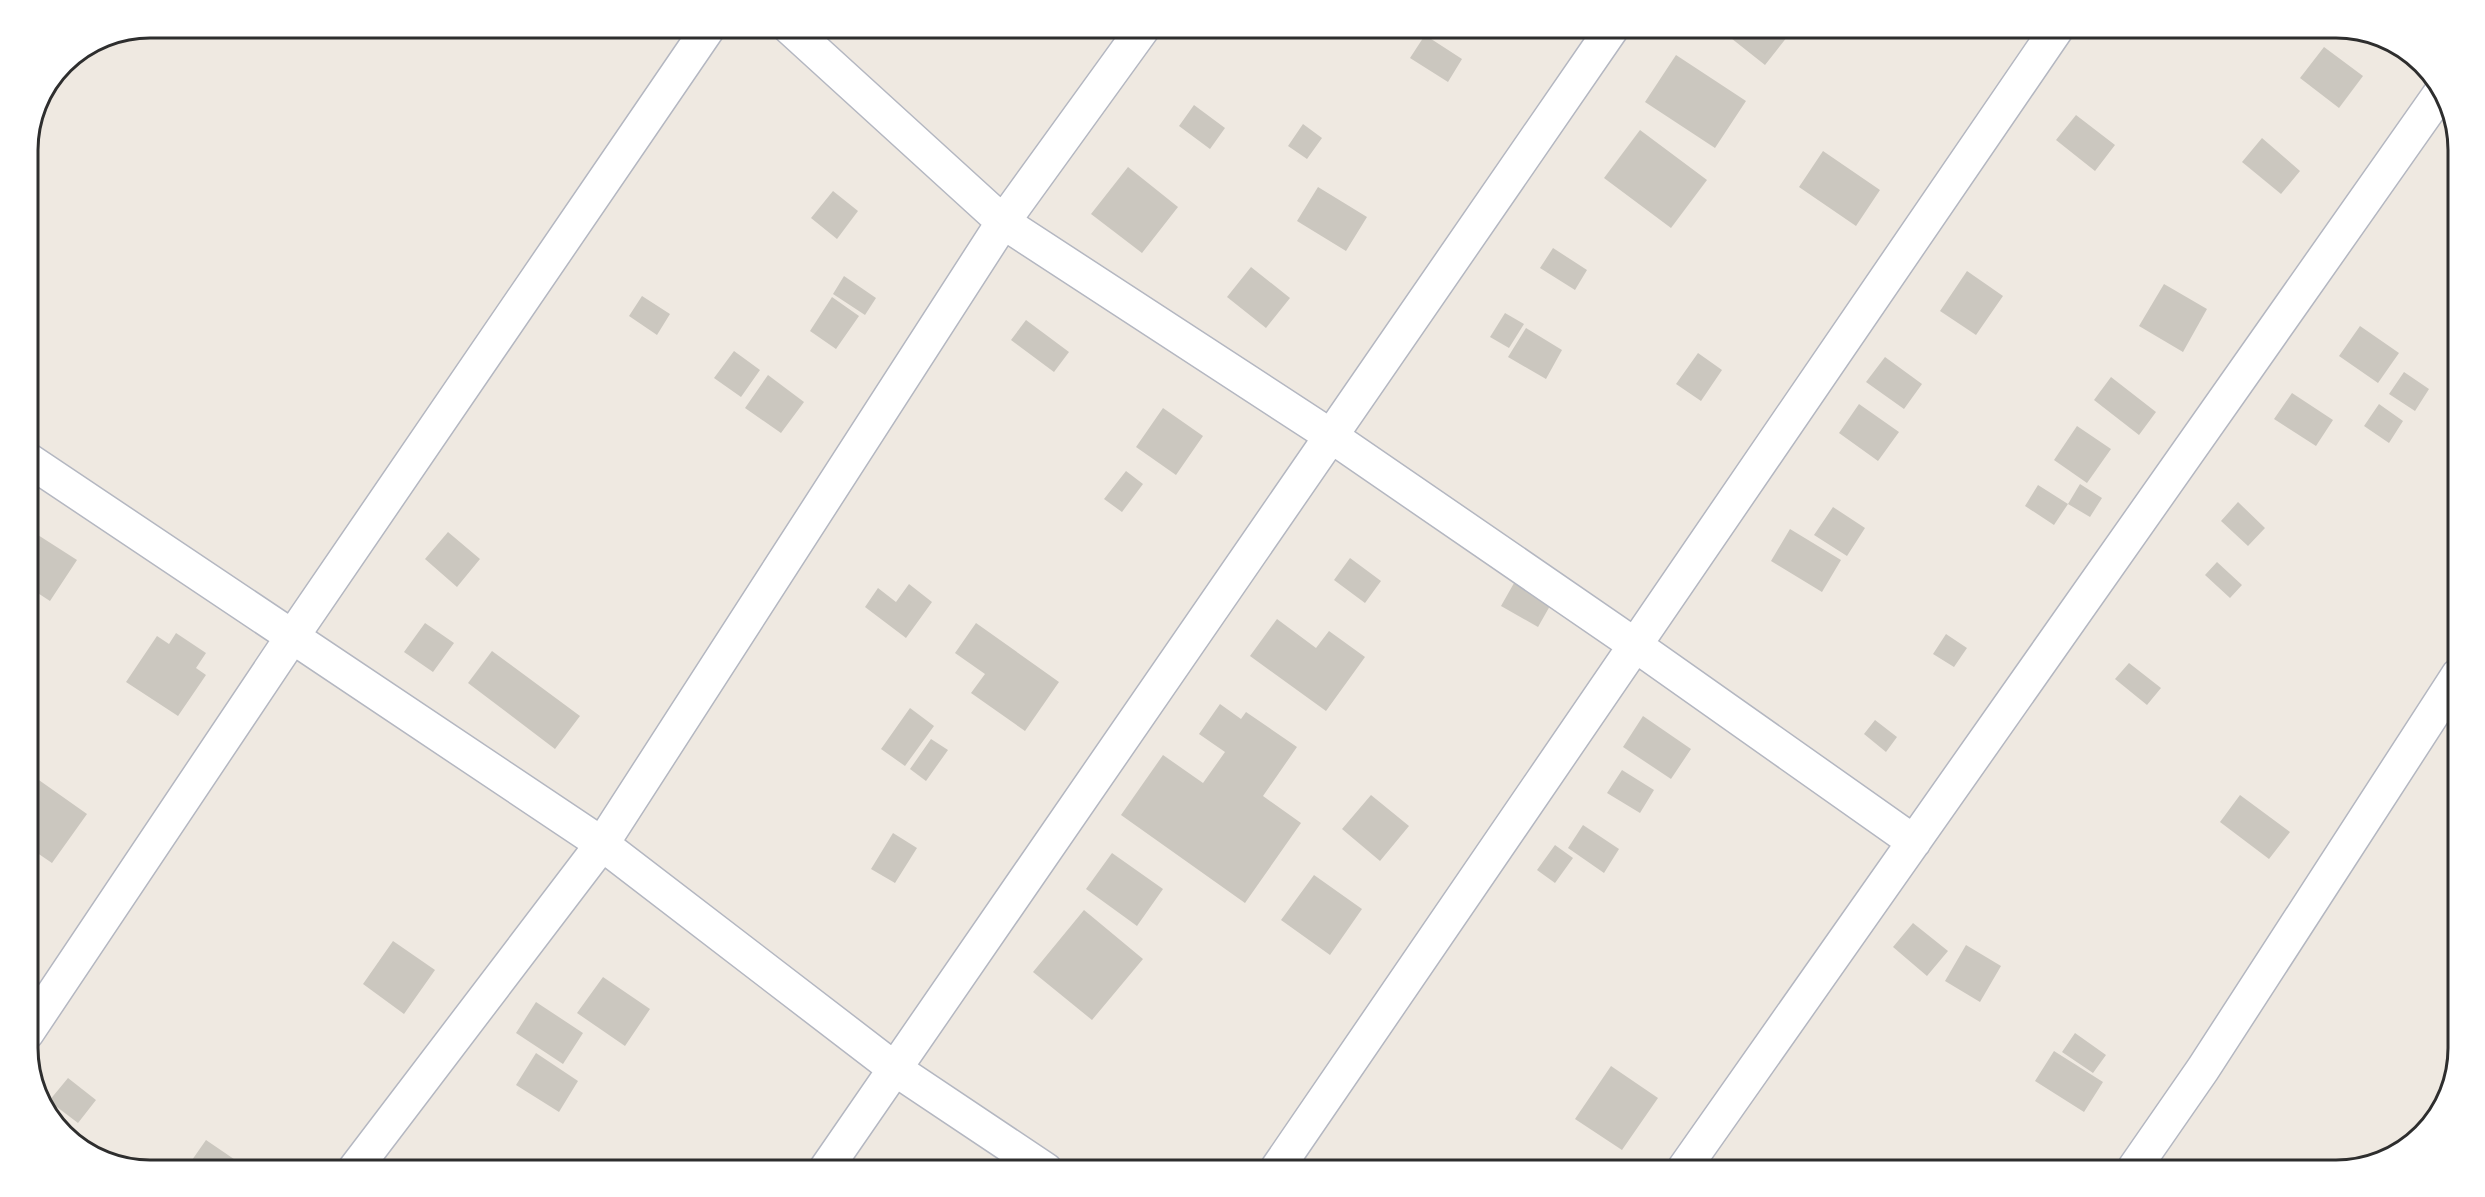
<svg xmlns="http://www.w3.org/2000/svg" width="2485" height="1197" font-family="Figtree,sans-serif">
  <rect width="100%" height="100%" fill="#efe9e1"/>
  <path fill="#cbc7bf" d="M1717 27H1786L1791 32 1765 65Z
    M1425 35 1462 59 1448 82 1410 58Z
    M2324 47 2363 76 2339 108 2300 78Z
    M1676 55 1746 101 1715 148 1645 102Z
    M1194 105 1225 128 1210 149 1179 126Z
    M2076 115 2115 145 2095 171 2056 140Z
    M1303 124 1322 138 1307 159 1288 146Z
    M1640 130 1707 180 1671 228 1604 178Z
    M2262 138 2300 171 2281 194 2242 162Z
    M1823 151 1880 190 1856 226 1799 187Z
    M1128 167 1178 207 1142 253 1091 214Z
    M1318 187 1367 217 1346 251 1297 221Z
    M833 191 858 211 837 239 811 218Z
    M1553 248 1587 270 1575 290 1540 268Z
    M1251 267 1290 298 1266 328 1227 297Z
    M1967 271 2003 296 1976 335 1940 311Z
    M844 276 876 298 865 315 833 294Z
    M2164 284 2207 309 2183 352 2139 326Z
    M642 296 670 314 657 335 629 316Z
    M832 297 859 316 836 349 810 331Z
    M1505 313 1524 324 1509 348 1490 337Z
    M1026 320 1069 352 1054 372 1011 340Z
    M2360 326 2399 353 2378 383 2339 356Z
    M1526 328 1562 350 1546 379 1508 357Z
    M734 351 760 370 741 397 714 378Z
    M1698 353 1722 370 1701 401 1676 384Z
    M1885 357 1922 384 1904 409 1866 382Z
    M2404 372 2429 389 2415 411 2389 394Z
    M768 375 804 402 781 433 745 408Z
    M2111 377 2156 412 2139 435 2094 400Z
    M2292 393 2333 420 2316 446 2274 419Z
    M1859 404 1899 432 1878 461 1839 433Z
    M2379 404 2403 421 2389 443 2364 426Z
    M1163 408 1203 436 1176 475 1136 447Z
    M2077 426 2111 449 2087 483 2054 460Z
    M1126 471 1143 484 1122 512 1104 499Z
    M2080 484 2102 498 2090 517 2068 504Z
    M2038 485 2068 504 2054 525 2025 506Z
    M2238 502 2265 528 2248 546 2221 521Z
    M1833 507 1865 528 1847 556 1814 535Z
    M27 528 77 560 50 601 27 586Z
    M1790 529 1841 560 1822 592 1771 561Z
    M448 532 480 559 457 587 425 559Z
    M1350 558 1381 581 1365 603 1334 580Z
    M2217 562 2242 585 2230 598 2205 575Z
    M1522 569 1559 590 1538 627 1501 606Z
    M909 584 932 602 906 638 865 607 878 588 896 602Z
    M1277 619 1316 648 1329 631 1365 657 1326 711 1250 656Z
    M425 623 454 643 433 672 404 652Z
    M976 623 1059 682 1025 731 971 693 985 674 955 653Z
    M176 633 206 653 196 668 206 675 178 716 126 682 157 636 169 644Z
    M1946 634 1967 648 1954 667 1933 654Z
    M492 651 580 716 555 749 468 683Z
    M2129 663 2161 688 2147 705 2115 679Z
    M1220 704 1241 719 1246 712 1297 747 1263 796 1301 823 1245 903 1121 815 1163 755 1203 783 1225 752 1199 734Z
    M910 708 934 726 905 766 881 749Z
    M1643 716 1691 749 1671 779 1623 747Z
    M1875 720 1897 737 1886 752 1864 734Z
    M931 739 948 750 926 781 910 769Z
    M1622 770 1654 790 1640 813 1607 793Z
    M36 778 87 814 52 863 27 846V791Z
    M1371 795 1409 826 1380 861 1342 829Z
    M2240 795 2290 832 2269 859 2220 822Z
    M1583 825 1619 849 1604 873 1568 848Z
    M893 833 917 848 895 883 871 869Z
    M1555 845 1573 858 1555 883 1537 870Z
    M1112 853 1163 889 1137 926 1086 889Z
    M1314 875 1362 909 1330 955 1281 920Z
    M1084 910 1143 959 1092 1020 1033 972Z
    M1913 923 1948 951 1927 976 1893 947Z
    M393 941 435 970 404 1014 363 984Z
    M1966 945 2001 966 1980 1002 1945 981Z
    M603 977 650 1009 625 1046 577 1013Z
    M536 1002 583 1033 563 1064 516 1033Z
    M2075 1033 2106 1055 2093 1073 2062 1052Z
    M2054 1051 2103 1082 2084 1112 2035 1081Z
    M536 1053 578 1081 559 1112 516 1085Z
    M1611 1066 1658 1098 1622 1150 1575 1119Z
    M68 1078 96 1100 78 1123 49 1101Z
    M206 1140 250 1170H185Z"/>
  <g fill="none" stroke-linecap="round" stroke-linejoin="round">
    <g stroke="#b4b7c1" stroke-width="36">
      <path id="minor" d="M789 27 1003 222 1331 436 1635 645 1914 842
        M27 459 602 844 895 1069 1046 1170
        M27 1033 292 637 709 27
        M354 1170 602 844 1003 222 1144 27
        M825 1170 1613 27
        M1276 1170 2058 27
        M1683 1170 2441 92
        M2133 1170 2203 1069 2458 675"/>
    </g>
    <use href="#minor" stroke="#fff" stroke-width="33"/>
  </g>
  <path d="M0 0H2485V1197H0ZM150 38H2336A112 112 0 0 1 2448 150V1048A112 112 0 0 1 2336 1160H150A112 112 0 0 1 38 1048V150A112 112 0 0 1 150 38Z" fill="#fff" fill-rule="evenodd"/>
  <path fill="none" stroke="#2e2e2e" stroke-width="3" d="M150 38H2336A112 112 0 0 1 2448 150V1048A112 112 0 0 1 2336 1160H150A112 112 0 0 1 38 1048V150A112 112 0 0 1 150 38Z"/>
</svg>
